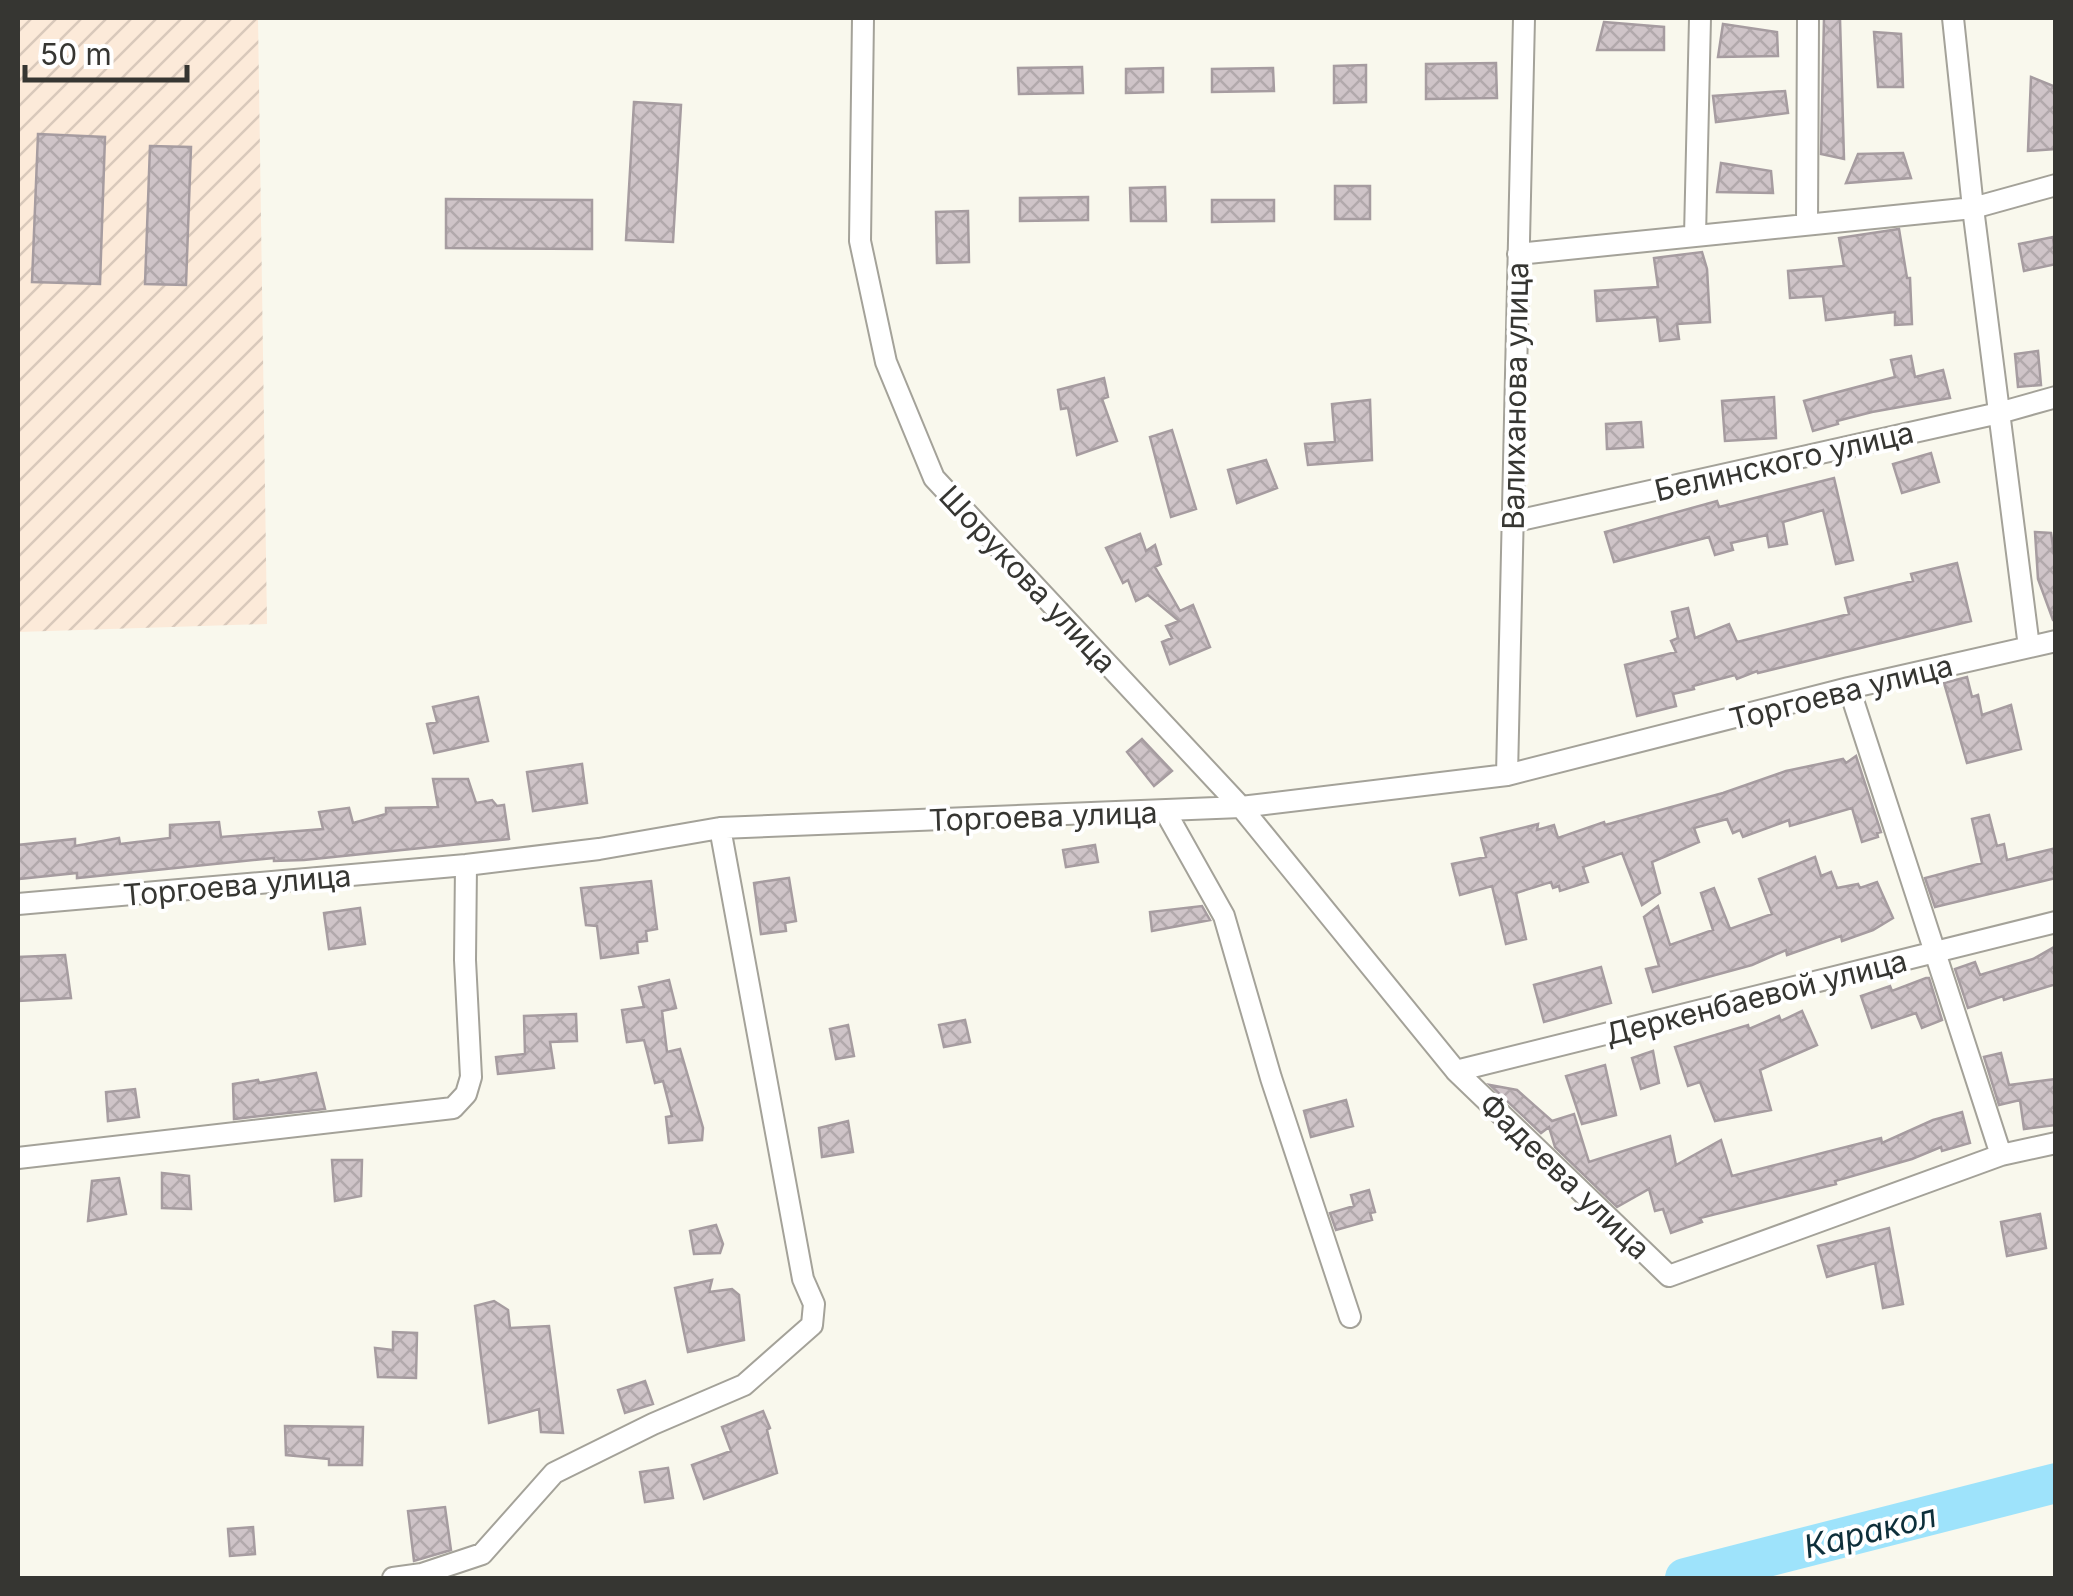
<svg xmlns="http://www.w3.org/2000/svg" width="2073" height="1596" font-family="Inter,sans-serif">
  <defs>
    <pattern id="industrial-furrows" width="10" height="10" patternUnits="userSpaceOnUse" patternTransform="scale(2.5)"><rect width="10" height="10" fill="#fcead9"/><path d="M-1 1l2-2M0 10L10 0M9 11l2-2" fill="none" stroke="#d9c9bb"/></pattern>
    <pattern id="building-cross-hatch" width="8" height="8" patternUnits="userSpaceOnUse" patternTransform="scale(2.5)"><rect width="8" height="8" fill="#cfc4c8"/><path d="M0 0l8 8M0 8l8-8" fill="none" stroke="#b2a9ac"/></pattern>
  </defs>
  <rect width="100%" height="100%" fill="#f9f8ed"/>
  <path fill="url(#industrial-furrows)" d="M18 18H258L267 624 18 632Z"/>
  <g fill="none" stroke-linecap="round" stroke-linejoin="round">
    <path stroke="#9ee3fb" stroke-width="40" d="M1685 1578 2056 1483"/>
  </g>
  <path fill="url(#building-cross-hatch)" stroke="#a69ca0" stroke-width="2.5" d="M1824 18 1840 19 1844 159 1821 154Z
    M1604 22 1664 27V50H1597Z
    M1723 24 1777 32 1778 56 1718 57Z
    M1874 32 1901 34 1903 87H1878Z
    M1496 63 1497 98 1426 99V64Z
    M1366 65V102L1334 103V66Z
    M1082 67 1083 93 1019 94 1018 68Z
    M1163 68V92L1126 93V69Z
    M1273 68 1274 91 1212 92V69Z
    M2031 77 2056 87 2055 149 2028 151Z
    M1785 91 1788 113 1716 122 1713 96Z
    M634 102 681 105 673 242 626 240Z
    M38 134 105 137 100 284 32 282Z
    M150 146 191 147 186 285 145 284Z
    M1903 153 1911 178 1846 183 1858 154Z
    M1721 163 1771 171 1773 193 1717 192Z
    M1335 186H1370V219H1335Z
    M1165 187 1166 221H1131L1130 188Z
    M1088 197V220L1020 221V198Z
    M446 199 592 200V249L446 248Z
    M1212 200H1274V221L1212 222Z
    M968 211 969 262 937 263 936 212Z
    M1899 229 1907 278H1910L1912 324 1895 325V312L1826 320 1823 296 1790 298 1788 271 1844 266 1839 238Z
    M2053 237 2056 264 2024 271 2019 244Z
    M1702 252 1707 269 1710 322 1677 324 1679 339 1660 341 1657 317 1597 321 1595 291 1658 287 1654 258Z
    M2038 351 2041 385 2018 387 2015 354Z
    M1911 356 1915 377 1943 370 1950 398 1872 412 1837 421 1838 424 1813 431 1804 401 1895 377 1891 360Z
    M1104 378 1108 397 1102 399 1117 441 1077 455 1068 408 1061 409 1058 390Z
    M1774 397 1776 438 1725 441 1722 401Z
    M1370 400 1372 460 1308 465 1305 444 1335 442 1332 404Z
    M1641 422 1643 447 1607 449 1606 424Z
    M1172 430 1196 509 1171 517 1150 437Z
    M1931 453 1939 482 1902 493 1893 464Z
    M1266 460 1277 488 1237 503 1228 470Z
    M1834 478 1853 560 1836 564 1823 510 1783 522 1787 544 1769 547 1767 535 1731 543 1733 550 1715 555 1709 537 1614 562 1605 532 1717 501 1719 507Z
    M2035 532 2051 533 2056 567V620H2053L2038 579Z
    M1140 534 1146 551 1155 545 1161 564 1155 567 1180 611 1193 605 1210 647 1170 664 1162 642 1172 638 1166 626 1179 621 1148 595 1136 601 1128 580 1123 583 1106 548Z
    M1957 563 1971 621 1758 673 1757 671 1737 679 1735 675 1693 686 1694 689 1673 694 1676 706 1637 716 1625 665 1676 652 1671 641 1678 638 1672 612 1688 608 1695 638 1729 624 1737 642 1849 614 1845 598 1913 581 1911 574Z
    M1967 677 1972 697 1978 695 1982 715 2011 705 2021 749 1967 763 1944 683Z
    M478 697 488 741 434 753 427 724 437 722 433 707Z
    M1142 739 1172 771 1154 786 1127 752Z
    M1856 756 1881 832 1877 833 1878 837 1862 842 1852 808 1790 826 1789 820 1743 837 1740 830 1733 833 1727 819 1694 828 1699 842 1652 862 1660 893 1642 905 1622 853 1583 867 1588 882 1560 891 1559 886 1553 888 1551 882 1516 893 1526 939 1506 944 1492 886 1460 895 1452 864 1486 857 1481 838 1538 824 1537 830 1554 825 1558 838 1604 822 1605 825 1723 793 1786 771 1843 759 1846 763Z
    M582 764 587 803 533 811 527 772Z
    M433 779H468L476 803 492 800 497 806 504 805 509 839 304 860 274 861V858L77 878V873L18 879V845L75 839V846L119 838 120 844 170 838V825L219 822 221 837 323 829 319 812 349 808 353 823 386 814V808L438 807Z
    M1989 815 1997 846 2004 844 2007 860 2056 848V878L1935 907 1925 878 1982 863 1972 819Z
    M1095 845 1098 862 1066 867 1063 850Z
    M1815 857 1821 876 1831 872 1837 888 1858 884 1860 888 1877 882 1893 918 1873 930 1842 941 1841 936 1787 955 1786 950 1752 965 1653 992 1646 969 1659 966 1644 917 1658 906 1670 945 1713 930 1701 893 1714 888 1730 929 1772 914 1759 879Z
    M789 878 796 921 785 923 786 931 761 934 754 883Z
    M651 881 657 929 646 931 647 941 637 942 638 953 601 958 597 926 586 925 581 888Z
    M1202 906 1210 920 1152 931 1150 912Z
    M360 908 365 944 329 949 324 913Z
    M2056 946V984L2004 1000 2003 996 1968 1008 1955 969 1975 962 1980 975 2033 959Z
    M65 955 71 998 19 1001 18 957Z
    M1601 967 1611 1003 1544 1022 1534 985Z
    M1926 978H1929L1942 1020 1922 1028 1916 1013 1872 1028 1861 996 1890 986 1892 991Z
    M669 980 676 1008 662 1011 667 1052 680 1049 703 1128 702 1140 669 1143 666 1117 672 1116 663 1081 655 1083 644 1040 627 1042 622 1010 644 1007 639 987Z
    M1802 1011 1817 1045 1760 1070 1771 1110 1715 1121 1700 1082 1688 1086 1675 1047 1748 1025 1749 1029 1779 1016 1781 1021Z
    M576 1014 577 1041 550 1042 554 1068 498 1074 496 1057 525 1054 524 1016Z
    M965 1020 970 1042 944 1047 939 1025Z
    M848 1025 854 1056 836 1059 830 1029Z
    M1653 1051 1659 1083 1641 1089 1632 1058Z
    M2001 1053 2009 1085 2056 1079V1125L2024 1129 2020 1100 1999 1105 1984 1057Z
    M1605 1065 1616 1115 1582 1124 1566 1076Z
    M316 1073 325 1109 234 1119 233 1084 258 1080 259 1083Z
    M1490 1085 1517 1090 1552 1121 1574 1114 1589 1162 1670 1136 1676 1165 1721 1140 1732 1176 1881 1138 1882 1143 1933 1120 1962 1112 1970 1143 1942 1151 1941 1147 1912 1159 1835 1181 1836 1184 1700 1218 1702 1222 1671 1233 1663 1209 1655 1211 1649 1189 1617 1207 1555 1147 1549 1127 1541 1133Z
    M135 1089 139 1117 108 1121 106 1092Z
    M1346 1100 1353 1126 1311 1137 1304 1111Z
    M848 1121 853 1152 822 1157 819 1128Z
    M332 1160H362L361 1196 335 1201Z
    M162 1173 189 1176 191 1209 162 1208Z
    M119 1178 126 1214 88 1221 92 1181Z
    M1369 1190 1375 1212 1370 1213 1372 1220 1336 1230 1330 1213 1354 1206 1351 1195Z
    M2040 1214 2046 1248 2007 1256 2001 1222Z
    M716 1225 723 1244 720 1253 694 1254 690 1231Z
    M1889 1228 1903 1304 1883 1308 1875 1263 1827 1277 1818 1246Z
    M712 1280 709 1292 732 1289 739 1295 744 1340 688 1352 675 1288Z
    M494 1301 508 1310 510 1328 549 1326 563 1433 541 1432 539 1409 489 1423 475 1306Z
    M393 1332 417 1333 416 1378 378 1377 375 1348 393 1350Z
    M645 1381 653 1404 625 1413 618 1390Z
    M763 1411 770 1428 767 1430 777 1473 704 1499 692 1465 731 1451 722 1427Z
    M285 1426 363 1427 362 1465H329V1459L286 1455Z
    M668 1468 673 1498 645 1502 640 1472Z
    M445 1507 451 1550 414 1561 408 1511Z
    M253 1527 255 1554 230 1556 228 1529Z"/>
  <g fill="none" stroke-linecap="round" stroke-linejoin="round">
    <g stroke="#a4a299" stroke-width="24">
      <path id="minor" d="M863 18 860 241 886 362 934 478 1241 807 1456 1071 1669 1276 2001 1155 2056 1143
        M1953 18 1973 208 2029 647
        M1807 224 1808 18
        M1695 236 1700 18
        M1518 254 1973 208 2056 185
        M1512 522 1999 413 2056 397
        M1849 688 2001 1155
        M1507 775 1524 18
        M1165 811 1224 916 1271 1078 1350 1317
        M18 904 466 865 599 849 720 828 1241 807 1507 775 1849 688 2056 641
        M1456 1071 2056 922
        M18 1158 453 1108 466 1094 471 1077 465 960 466 865
        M393 1578 422 1574 482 1554 554 1473 653 1424 744 1385 812 1325 814 1304 803 1279 720 828"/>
    </g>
    <use href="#minor" stroke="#fff" stroke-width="20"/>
  </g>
  <g text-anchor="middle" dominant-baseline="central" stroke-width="8" stroke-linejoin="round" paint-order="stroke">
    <g font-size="30" fill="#363632" stroke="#fff">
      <text transform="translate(1515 396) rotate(-89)">Валиханова улица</text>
      <text transform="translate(1784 461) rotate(-13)">Белинского улица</text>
      <text transform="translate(1028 579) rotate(47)">Шорукова улица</text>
      <text transform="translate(1841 692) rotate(-14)">Торгоева улица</text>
      <text transform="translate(1043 816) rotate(-2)">Торгоева улица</text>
      <text transform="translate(237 885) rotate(-5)">Торгоева улица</text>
      <text transform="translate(1756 997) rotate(-14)">Деркенбаевой улица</text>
      <text transform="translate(1565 1176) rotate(44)">Фадеева улица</text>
    </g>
    <g font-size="32" font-style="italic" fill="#0e2f3a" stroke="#fff">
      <text transform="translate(1870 1531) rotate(-14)">Каракол</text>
    </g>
  </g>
  <rect width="2073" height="1596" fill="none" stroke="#363632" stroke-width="40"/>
  <path d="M25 65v15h162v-15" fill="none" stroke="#363632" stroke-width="5"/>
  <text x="40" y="65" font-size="30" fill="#363632" stroke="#ffffff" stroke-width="8" paint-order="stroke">50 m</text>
</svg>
